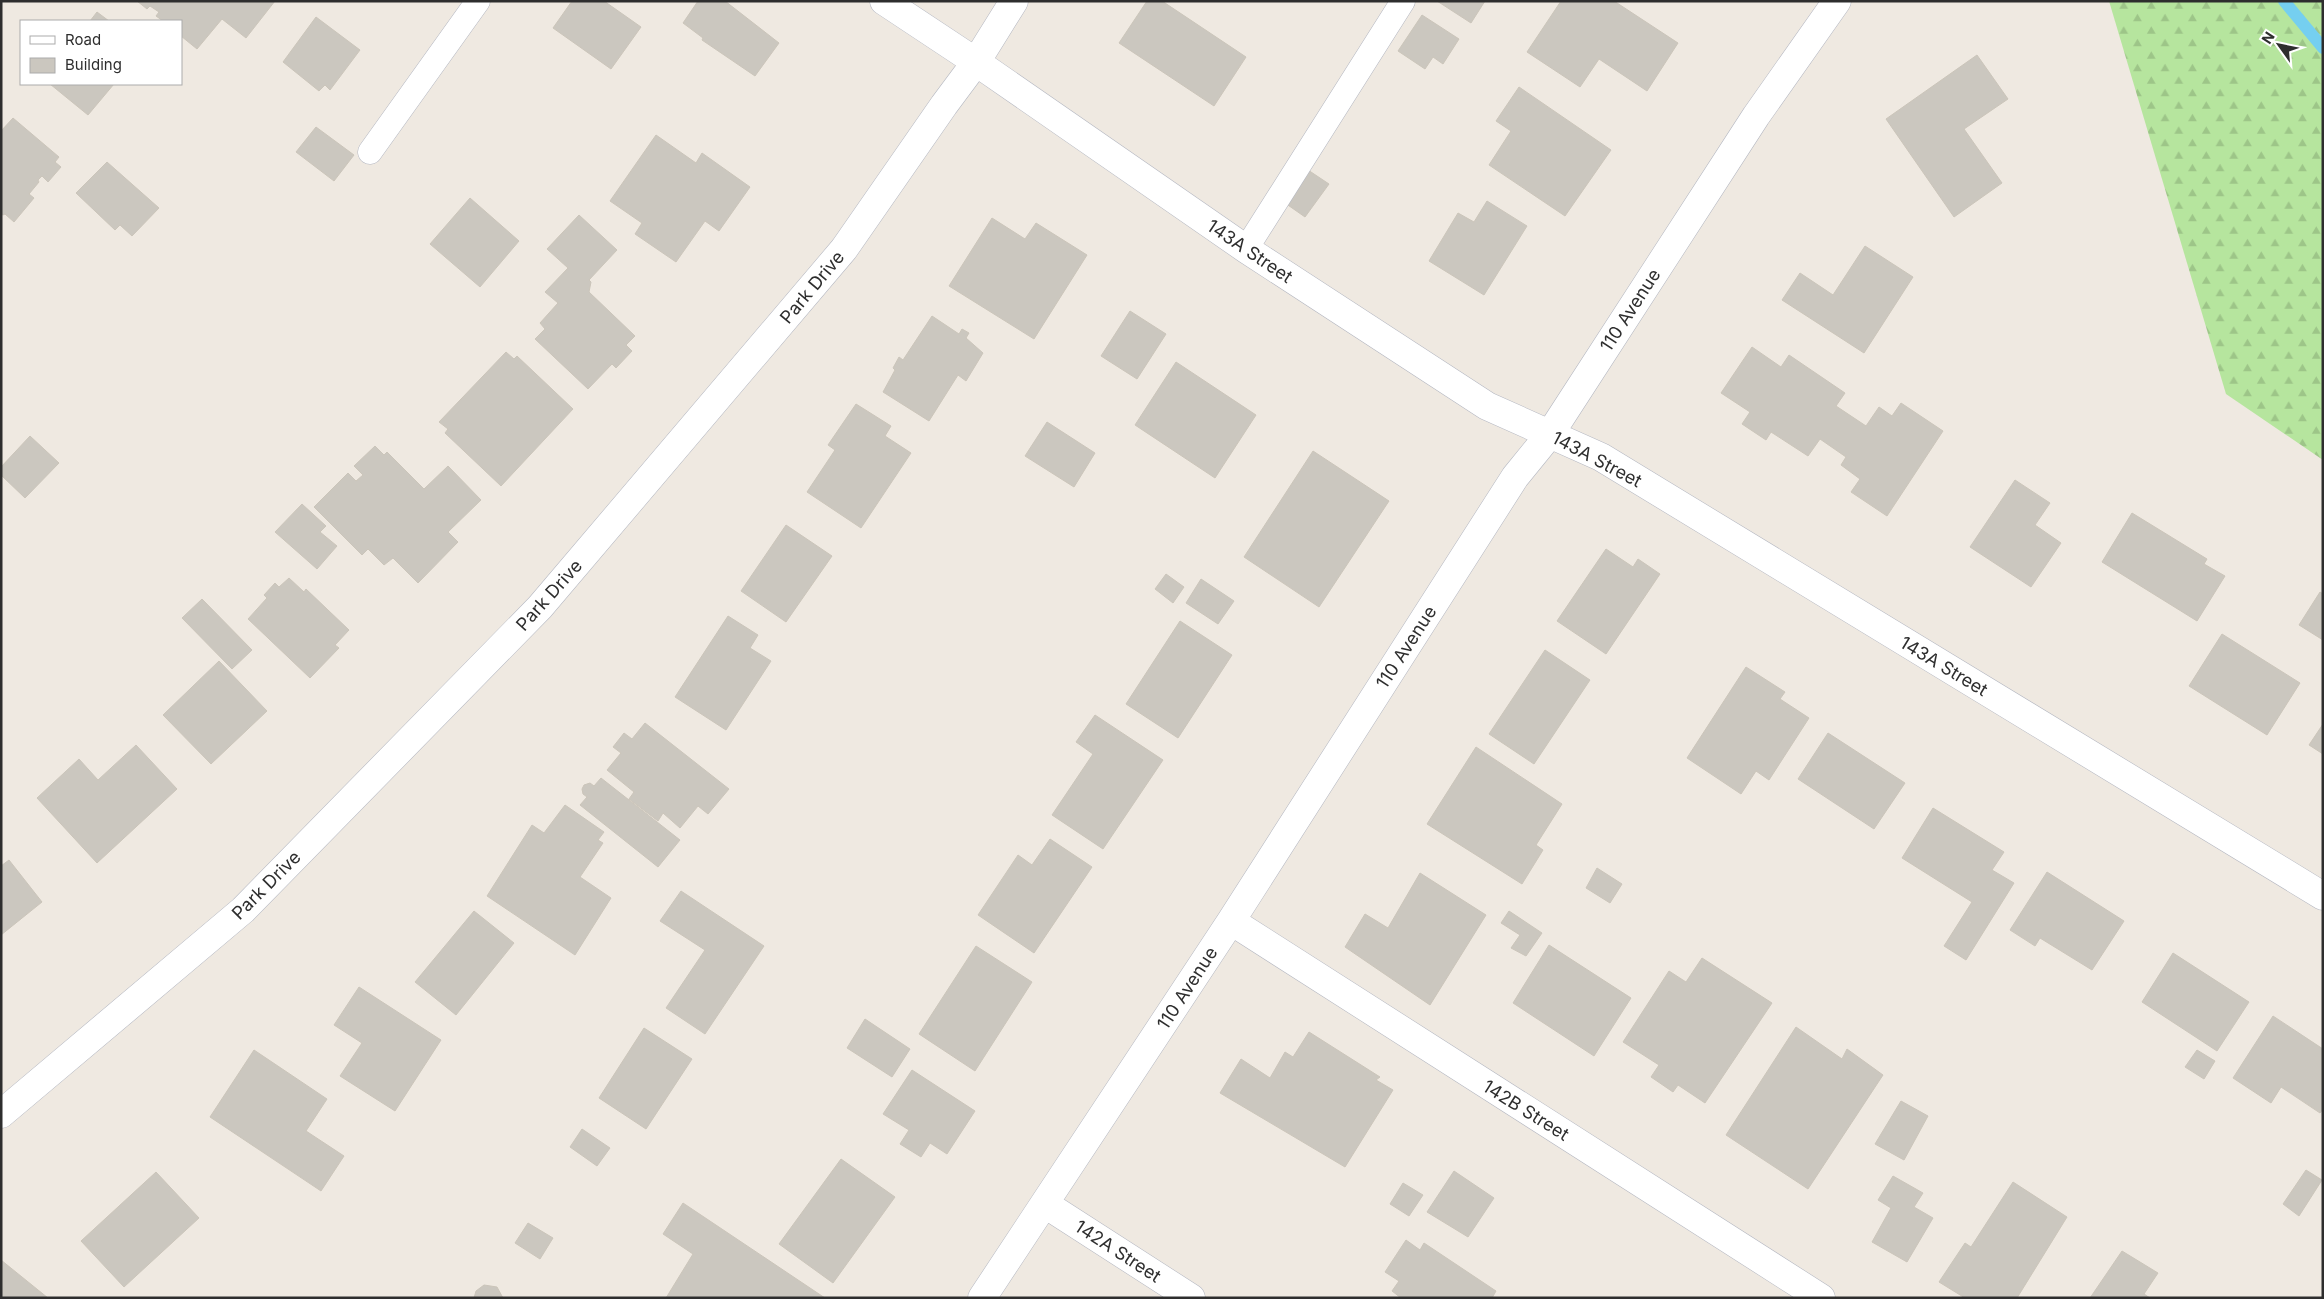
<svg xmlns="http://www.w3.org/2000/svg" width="2324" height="1299" font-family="Inter,sans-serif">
  <defs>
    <pattern id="forest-firs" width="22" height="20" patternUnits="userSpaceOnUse" patternTransform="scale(1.25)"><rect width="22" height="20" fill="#b6e59e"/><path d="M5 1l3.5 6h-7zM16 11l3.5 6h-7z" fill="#9dc588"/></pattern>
  </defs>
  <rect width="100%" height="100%" fill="#efe9e1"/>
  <path fill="url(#forest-firs)" d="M2109 1H2323V460L2226 394Z"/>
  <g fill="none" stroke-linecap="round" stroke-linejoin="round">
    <path stroke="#75cff0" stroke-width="12" d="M2284 1 2323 48"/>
  </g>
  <path fill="#cbc7bf" stroke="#cbc5ba" d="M137 1H275L246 38 222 19 197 49 181 36V21H163L156 16 159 12 150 6 147 9Z
    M572 1H604L641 27 611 69 553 28Z
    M698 1H725L779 43 755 76 702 40 703 38 683 23Z
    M1147 1H1162L1246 57 1214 106 1119 43Z
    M1437 1H1485L1471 23Z
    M1561 1H1614L1678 43 1647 91 1599 59 1580 87 1527 52Z
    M97 12 109 21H90Z
    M1422 15 1459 39 1443 64 1433 57 1425 69 1398 51Z
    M316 17 360 50 330 90 325 85 319 91 283 62Z
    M1977 55 2008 99 1964 129 2002 183 1954 217 1886 119Z
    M50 84H114L88 115Z
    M1519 87 1611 150 1565 216 1489 165 1511 131 1496 121Z
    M13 118 59 157 55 162 61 167 48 182 42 176 38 180 39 182 29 194 34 198 14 222 5 214 3 215 1 214V131Z
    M316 127 354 155 334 181 296 152Z
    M656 135 696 163 702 153 750 187 719 231 705 221 676 262 635 234 642 223 610 201Z
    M107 162 159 208 132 236 120 225 115 230 76 193Z
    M1308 170 1329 184 1305 217 1285 203Z
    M470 198 519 241 480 287 430 244Z
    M1487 201 1527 226 1484 295 1429 261 1458 213 1474 222Z
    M579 215 617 250 589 280 591 282 589 292 635 336 626 345 632 351 616 368 612 364 588 389 535 339 545 329 540 323 558 303 545 292 568 268 547 249Z
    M992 218 1025 239 1036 223 1087 255 1034 339 949 286Z
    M1865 246 1913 277 1864 353 1782 300 1800 273 1833 295Z
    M1130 311 1166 334 1137 379 1101 356Z
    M932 316 959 334 962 329 969 333 966 338 983 353 966 381 958 375 929 421 883 392 895 370 893 368 899 357 903 360Z
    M1752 347 1781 367 1789 355 1845 393 1836 406 1866 426 1879 407 1892 416 1901 403 1943 431 1887 516 1851 492 1860 479 1841 465 1846 457 1820 439 1808 456 1771 432 1766 440 1742 424 1750 412 1721 393Z
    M506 352 514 359 517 356 573 409 501 486 445 433 448 429 439 422Z
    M1176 362 1256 415 1215 478 1135 425Z
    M856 404 891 426 885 436 911 453 861 528 807 492 835 450 828 445Z
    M1047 422 1095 453 1074 487 1025 456Z
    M30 436 59 463 25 498 1 475V467Z
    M375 446 384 455 387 452 424 489 448 466 481 500 448 532 458 542 418 583 393 558 384 565 368 549 362 555 314 507 348 473 356 481 363 475 354 466Z
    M1313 451 1389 501 1319 607 1244 557Z
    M2015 480 2050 503 2035 525 2061 543 2031 587 1970 547Z
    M302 504 326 526 320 532 337 546 317 569 275 532Z
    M2132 513 2207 559 2204 564 2225 576 2197 621 2102 562Z
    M786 525 832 556 786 622 741 591Z
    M1606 549 1633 567 1638 559 1660 574 1606 654 1557 621Z
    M1166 574 1184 587 1173 603 1155 589Z
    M289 578 304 592 306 589 349 630 335 645 339 648 310 678 248 619 267 598 264 595 275 583 279 587Z
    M1201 579 1234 601 1218 624 1186 603Z
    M2320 592 2323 594V640L2299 625Z
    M202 599 252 650 232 669 182 618Z
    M728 616 758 635 750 648 771 661 726 730 675 697Z
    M1180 621 1232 655 1178 738 1126 704Z
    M2222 634 2300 683 2267 735 2189 686Z
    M1545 650 1590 680 1534 764 1489 734Z
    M219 661 267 711 211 764 163 715Z
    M1746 667 1785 692 1780 699 1809 718 1769 780 1756 771 1741 794 1687 758Z
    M1095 715 1163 760 1103 849 1052 815 1093 754 1076 742Z
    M645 723 729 789 708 814 698 806 680 828 663 813 658 821 629 799 634 792 607 770 621 753 613 747 624 733 632 739Z
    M2323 724V754L2309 745Z
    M1828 733 1905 783 1874 829 1798 779Z
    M136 745 177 789 97 863 37 798 79 759 98 780Z
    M1476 747 1562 804 1536 845 1543 850 1522 884 1427 824Z
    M601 778 680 840 658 867 580 805 587 797 583 794 582 789 584 785 590 783 594 786Z
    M565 805 604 832 598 840 603 843 580 877 611 898 575 955 487 896 532 825 544 833Z
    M1933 808 2004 852 1992 870 2014 883 1966 960 1944 946 1972 902 1902 858Z
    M1050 839 1092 867 1034 953 978 915 1018 855 1032 865Z
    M9 860 42 902 1 935V866Z
    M1597 868 1622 884 1610 903 1586 888Z
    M2047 872 2124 921 2092 970 2040 938 2035 946 2010 930Z
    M1420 873 1486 915 1430 1005 1345 947 1365 914 1388 928Z
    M681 891 764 946 705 1034 666 1008 705 950 660 921Z
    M474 911 514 943 456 1015 415 982Z
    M1509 911 1542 933 1526 956 1511 948 1520 935 1501 923Z
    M1549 945 1631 998 1594 1056 1513 1003Z
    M976 946 1032 982 975 1071 919 1034Z
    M2173 953 2249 1002 2217 1051 2142 1002Z
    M1702 958 1772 1003 1705 1103 1678 1085 1673 1092 1651 1077 1659 1065 1623 1042 1669 971 1686 982Z
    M359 987 441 1040 395 1111 340 1076 362 1043 334 1025Z
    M2273 1016 2323 1049V1109L2320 1113 2281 1087 2271 1103 2233 1078Z
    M865 1019 910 1049 892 1077 847 1048Z
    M1796 1027 1842 1059 1847 1049 1883 1075 1808 1189 1726 1135Z
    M644 1028 692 1059 646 1129 599 1098Z
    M1309 1032 1380 1077 1376 1080 1393 1090 1345 1167 1220 1093 1241 1059 1270 1078 1285 1052 1293 1057Z
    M254 1050 327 1099 306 1131 344 1156 321 1191 210 1117Z
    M2197 1050 2215 1061 2204 1079 2185 1067Z
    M912 1070 975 1111 947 1154 930 1143 921 1157 900 1144 909 1130 883 1114Z
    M1901 1101 1928 1116 1904 1160 1875 1144Z
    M582 1129 610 1148 597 1166 570 1147Z
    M841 1159 895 1197 833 1283 779 1244Z
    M2306 1170 2322 1180 2299 1216 2283 1204Z
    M1454 1171 1494 1198 1468 1237 1427 1212Z
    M156 1172 199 1218 124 1287 81 1241Z
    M1893 1176 1923 1193 1914 1207 1933 1218 1907 1262 1872 1242 1891 1208 1878 1200Z
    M2013 1182 2067 1217 2017 1298H1965L1939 1282 1965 1243 1971 1247Z
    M1403 1183 1423 1195 1409 1216 1390 1204Z
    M683 1203 825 1298H666L693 1254 663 1234Z
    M528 1223 553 1238 540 1259 515 1243Z
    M1406 1240 1420 1250 1424 1243 1496 1291 1492 1298H1401L1392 1291 1399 1281 1385 1272Z
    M2122 1251 2158 1273 2144 1294 2150 1298H2090Z
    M1 1260 48 1298H1Z
    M484 1285 497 1287 503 1298H474L476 1291Z"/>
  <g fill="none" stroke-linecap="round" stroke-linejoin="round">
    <g stroke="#b4b7c1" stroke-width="25">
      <path id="lane" d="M370 152 478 1
        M1246 249 1403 1"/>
    </g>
    <g stroke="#b4b7c1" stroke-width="29">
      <path id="street" d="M884 1 976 62 1246 249 1487 406 1601 457 2323 896
        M1231 921 1821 1298
        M1 1114 243 910 540 607 844 249 944 105 976 62 1014 1
        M1045 1204 1191 1298
        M982 1298 1231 921 1515 477 1550 434 1756 116 1837 1"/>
    </g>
    <use href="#lane" stroke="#fff" stroke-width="24"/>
    <use href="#street" stroke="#fff" stroke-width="28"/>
  </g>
  <g text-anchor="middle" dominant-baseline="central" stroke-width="4" stroke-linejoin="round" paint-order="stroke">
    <g font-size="18" fill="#2e2e2e" stroke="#fff">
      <text transform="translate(1250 251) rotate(34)">143A Street</text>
      <text transform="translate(812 287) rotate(-50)">Park Drive</text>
      <text transform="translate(1630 310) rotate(-57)">110 Avenue</text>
      <text transform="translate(1597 459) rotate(28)">143A Street</text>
      <text transform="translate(549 595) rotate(-48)">Park Drive</text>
      <text transform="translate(1406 647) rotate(-57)">110 Avenue</text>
      <text transform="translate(1944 666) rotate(31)">143A Street</text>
      <text transform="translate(266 885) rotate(-45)">Park Drive</text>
      <text transform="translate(1187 988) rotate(-57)">110 Avenue</text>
      <text transform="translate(1526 1110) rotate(32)">142B Street</text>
      <text transform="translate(1118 1251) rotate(33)">142A Street</text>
    </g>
  </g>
  <rect width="2324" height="1299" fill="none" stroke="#2e2e2e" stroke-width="5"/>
  <rect x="20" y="20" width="162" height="65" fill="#ffffff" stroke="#ababab"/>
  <rect x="30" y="36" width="25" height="8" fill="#ffffff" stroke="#ababab"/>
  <text x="65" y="45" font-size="15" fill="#2e2e2e">Road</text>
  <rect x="30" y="58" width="25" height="15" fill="#cbc7bf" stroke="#ababab"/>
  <text x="65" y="70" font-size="15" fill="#2e2e2e">Building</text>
  <g transform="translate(2279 45) rotate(303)" stroke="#ffffff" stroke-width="4" paint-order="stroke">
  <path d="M0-4L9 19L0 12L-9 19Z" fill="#2e2e2e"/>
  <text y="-8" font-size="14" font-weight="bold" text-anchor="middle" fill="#2e2e2e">N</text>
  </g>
</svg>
